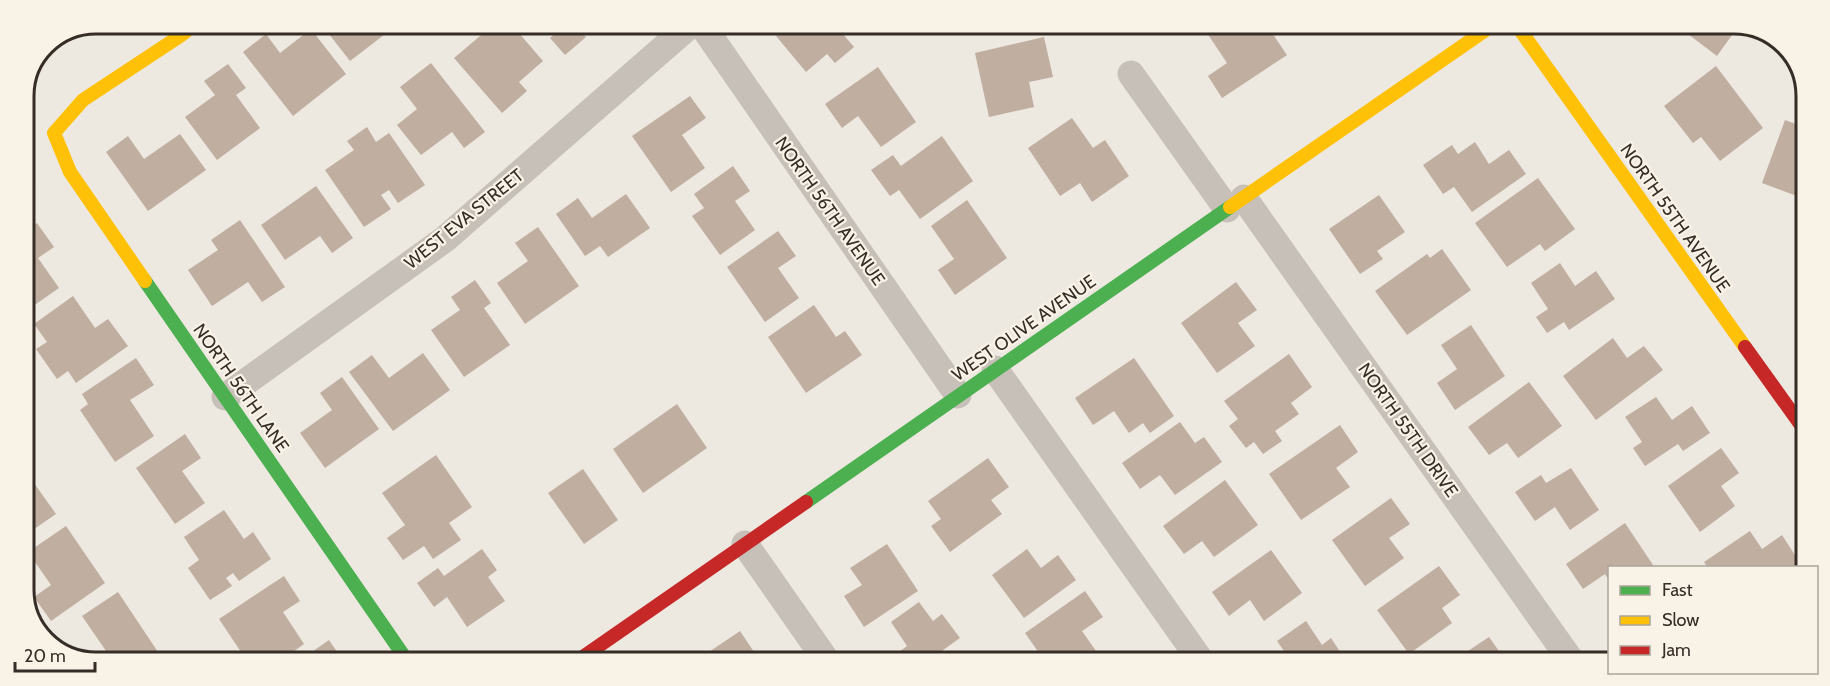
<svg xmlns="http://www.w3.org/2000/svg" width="1830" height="686" font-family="Cabin,sans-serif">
  <rect width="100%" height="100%" fill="#ede8e0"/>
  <path fill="#c0aea1" d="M322 25H397L350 61Z
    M493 25H512L543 61 519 82 527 91 502 113 454 58Z
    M554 25H585L579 30 586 37 565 55 550 38 559 30Z
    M788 26H836L854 47 835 63 827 54 806 72 776 36Z
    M1203 27H1268L1287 55 1222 98 1208 76 1227 63Z
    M1680 28H1737L1717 56Z
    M311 29 346 74 293 116 243 52 266 34 280 53Z
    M1044 37 1053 77 1029 82 1034 107 989 117 975 53Z
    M431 63 485 132 464 148 452 132 421 155 397 125 417 109 400 87Z
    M228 64 246 88 236 95 260 128 217 160 185 117 215 95 204 81Z
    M1716 66 1763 128 1720 161 1701 137 1693 143 1664 106Z
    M878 67 916 122 881 147 858 116 842 128 825 104Z
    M690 96 706 118 682 135 705 168 671 192 632 136Z
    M1072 118 1093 148 1105 140 1129 176 1092 202 1080 183 1060 196 1028 148Z
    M1785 120 1806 128 1805 199 1762 183Z
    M367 127 376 142 389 133 425 185 398 203 389 190 381 195 391 209 364 227 325 170 354 150 347 141Z
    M180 134 206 170 148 211 106 152 128 136 144 159Z
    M942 136 973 181 920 219 899 190 890 196 871 170 893 155 901 166Z
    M1475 142 1489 164 1509 150 1526 174 1472 212 1454 187 1443 194 1423 165 1452 145 1458 154Z
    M733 166 750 191 735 201 755 230 720 255 692 216 704 208 694 194Z
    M1538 178 1575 229 1545 251 1540 244 1507 267 1475 223Z
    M316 186 353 238 332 253 320 236 285 260 261 225Z
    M626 194 650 228 608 257 600 246 585 256 556 214 578 198 592 218Z
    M1379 195 1405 232 1377 251 1383 259 1360 274 1329 229Z
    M967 200 1007 258 955 295 938 270 954 259 931 226Z
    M240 220 285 287 262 302 248 282 212 306 188 270 218 250 211 240Z
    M37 223 54 247 38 258 59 288 26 311 24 309V232Z
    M538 227 579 286 525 324 497 283 528 261 515 243Z
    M778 231 796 256 778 268 799 298 765 322 727 267Z
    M1442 249 1471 290 1407 335 1375 291 1427 254 1430 258Z
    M1560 263 1575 286 1596 271 1615 299 1569 330 1564 322 1547 333 1536 317 1548 309 1531 283Z
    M475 280 491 303 484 308 510 345 464 377 431 330 460 310 451 297Z
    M1236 282 1257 310 1238 323 1255 346 1217 373 1181 323Z
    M73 296 95 328 108 319 128 346 76 383 68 371 57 379 36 349 47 342 34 324Z
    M814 305 836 337 845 331 862 355 806 393 768 337Z
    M1471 325 1505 376 1455 410 1437 383 1457 369 1441 345Z
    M1613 338 1627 358 1644 346 1663 370 1596 420 1563 376Z
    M423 353 450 390 393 431 349 372 372 355 389 378Z
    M1289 354 1312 387 1291 403 1299 414 1275 431 1282 441 1263 454 1254 442 1246 448 1229 426 1238 419 1224 401Z
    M136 358 154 385 130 400 154 436 115 462 80 410 88 404 82 394Z
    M1134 358 1174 416 1150 433 1143 423 1129 433 1114 411 1093 425 1075 398Z
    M342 377 379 429 325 468 300 433 332 410 320 393Z
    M1529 382 1562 426 1518 458 1507 443 1489 455 1468 427Z
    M1656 397 1672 420 1692 406 1710 433 1683 451 1678 444 1645 466 1633 448 1642 442 1625 417Z
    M677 404 707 448 643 493 613 449Z
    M1180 422 1195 443 1204 437 1222 462 1175 495 1160 475 1140 489 1122 463Z
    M1340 425 1358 452 1336 468 1350 487 1301 520 1269 474Z
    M185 434 201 458 182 471 205 503 175 524 136 468Z
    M1721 448 1739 473 1721 486 1735 506 1700 532 1668 486Z
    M436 455 472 507 449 523 461 540 433 559 424 546 403 560 387 538 405 525 382 493Z
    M988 458 1009 487 991 500 1002 514 950 552 931 526 941 519 928 501Z
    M1571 468 1599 510 1570 530 1555 507 1535 521 1515 492 1541 475 1546 483Z
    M24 469 56 514 24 536Z
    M583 469 618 520 584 544 548 493Z
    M1225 480 1258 525 1214 557 1202 541 1184 554 1163 526Z
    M1391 498 1410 524 1389 538 1404 558 1365 586 1332 540Z
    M224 510 244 539 253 532 271 559 239 581 233 573 226 578 232 586 210 600 188 568 199 560 184 537Z
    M1625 523 1655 568H1610V582L1605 574 1583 589 1566 564Z
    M66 526 105 583 51 621 34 597 51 585 28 552Z
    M1750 531 1762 549 1782 535 1802 566 1800 568H1708L1704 562Z
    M887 544 918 591 864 627 844 596 862 585 850 568Z
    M482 549 497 570 488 577 505 601 467 627 447 597 434 607 417 583 438 568 444 576Z
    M1027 549 1041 568 1058 555 1076 580 1024 618 992 575Z
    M1271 550 1302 593 1264 621 1250 600 1229 616 1212 592Z
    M1439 566 1460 595 1442 608 1452 623 1409 654 1377 610Z
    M284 576 300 601 283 612 304 644 283 659 245 658 219 619Z
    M1085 591 1103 617 1082 631 1096 651 1082 660H1044L1025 633Z
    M118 592 158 652 149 658H95L106 651 82 616Z
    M919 602 933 621 942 614 960 638 929 660H888L907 646 891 622Z
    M1306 621 1322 645 1331 638 1344 658 1339 661H1291L1277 641Z
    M740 631 756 655 750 660H697Z
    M1489 637 1506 661H1453Z
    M329 640 342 659H302Z"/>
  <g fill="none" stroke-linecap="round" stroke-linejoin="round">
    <path stroke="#c6c0b9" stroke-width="27" d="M702 25 958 395
      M1131 74 1227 209
      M1244 198 1572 662
      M995 369 1201 661
      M225 397 445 239 690 25
      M745 544 826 660"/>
    <path stroke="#4caf50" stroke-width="14" d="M145 281 406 659
      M806 502 1230 207"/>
    <path stroke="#ffc107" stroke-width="14" d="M1518 27 1745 347
      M1230 207 1490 27
      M145 281 70 172 54 133 83 100 180 36 195 24"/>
    <path stroke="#c62828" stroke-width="14" d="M1745 347 1803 428
      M580 659 806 502"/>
  </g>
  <g text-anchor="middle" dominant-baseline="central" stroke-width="4.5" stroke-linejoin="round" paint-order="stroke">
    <g font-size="18" fill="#362d27" stroke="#f9f3e7">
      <text transform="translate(830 211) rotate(55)">NORTH 56TH AVENUE</text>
      <text transform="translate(1675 218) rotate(55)">NORTH 55TH AVENUE</text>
      <text transform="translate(464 219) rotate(-39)">WEST EVA STREET</text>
      <text transform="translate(1024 328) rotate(-35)">WEST OLIVE AVENUE</text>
      <text transform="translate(241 388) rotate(55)">NORTH 56TH LANE</text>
      <text transform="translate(1408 430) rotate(55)">NORTH 55TH DRIVE</text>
    </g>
  </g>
  <path d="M0 0H1830V686H0ZM96 34H1734A62 62 0 0 1 1796 96V590A62 62 0 0 1 1734 652H96A62 62 0 0 1 34 590V96A62 62 0 0 1 96 34Z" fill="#f9f3e7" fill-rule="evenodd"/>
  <path fill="none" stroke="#362d27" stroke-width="3" d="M96 34H1734A62 62 0 0 1 1796 96V590A62 62 0 0 1 1734 652H96A62 62 0 0 1 34 590V96A62 62 0 0 1 96 34Z"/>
  <rect x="1608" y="566" width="210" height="108" fill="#f9f3e7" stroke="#aba49a" stroke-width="1.5"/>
  <rect x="1620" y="586" width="30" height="9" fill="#4caf50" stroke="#aba49a" stroke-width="1.5"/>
  <text x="1662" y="596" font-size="18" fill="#362d27">Fast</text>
  <rect x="1620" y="616" width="30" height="9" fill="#ffc107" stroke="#aba49a" stroke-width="1.5"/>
  <text x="1662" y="626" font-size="18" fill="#362d27">Slow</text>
  <rect x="1620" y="646" width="30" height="9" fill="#c62828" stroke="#aba49a" stroke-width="1.5"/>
  <text x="1662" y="656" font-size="18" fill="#362d27">Jam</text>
  <path d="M15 662v9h80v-9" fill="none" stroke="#362d27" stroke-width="3"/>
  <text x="24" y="662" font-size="18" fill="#362d27" stroke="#f9f3e7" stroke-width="4.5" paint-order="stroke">20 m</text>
</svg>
